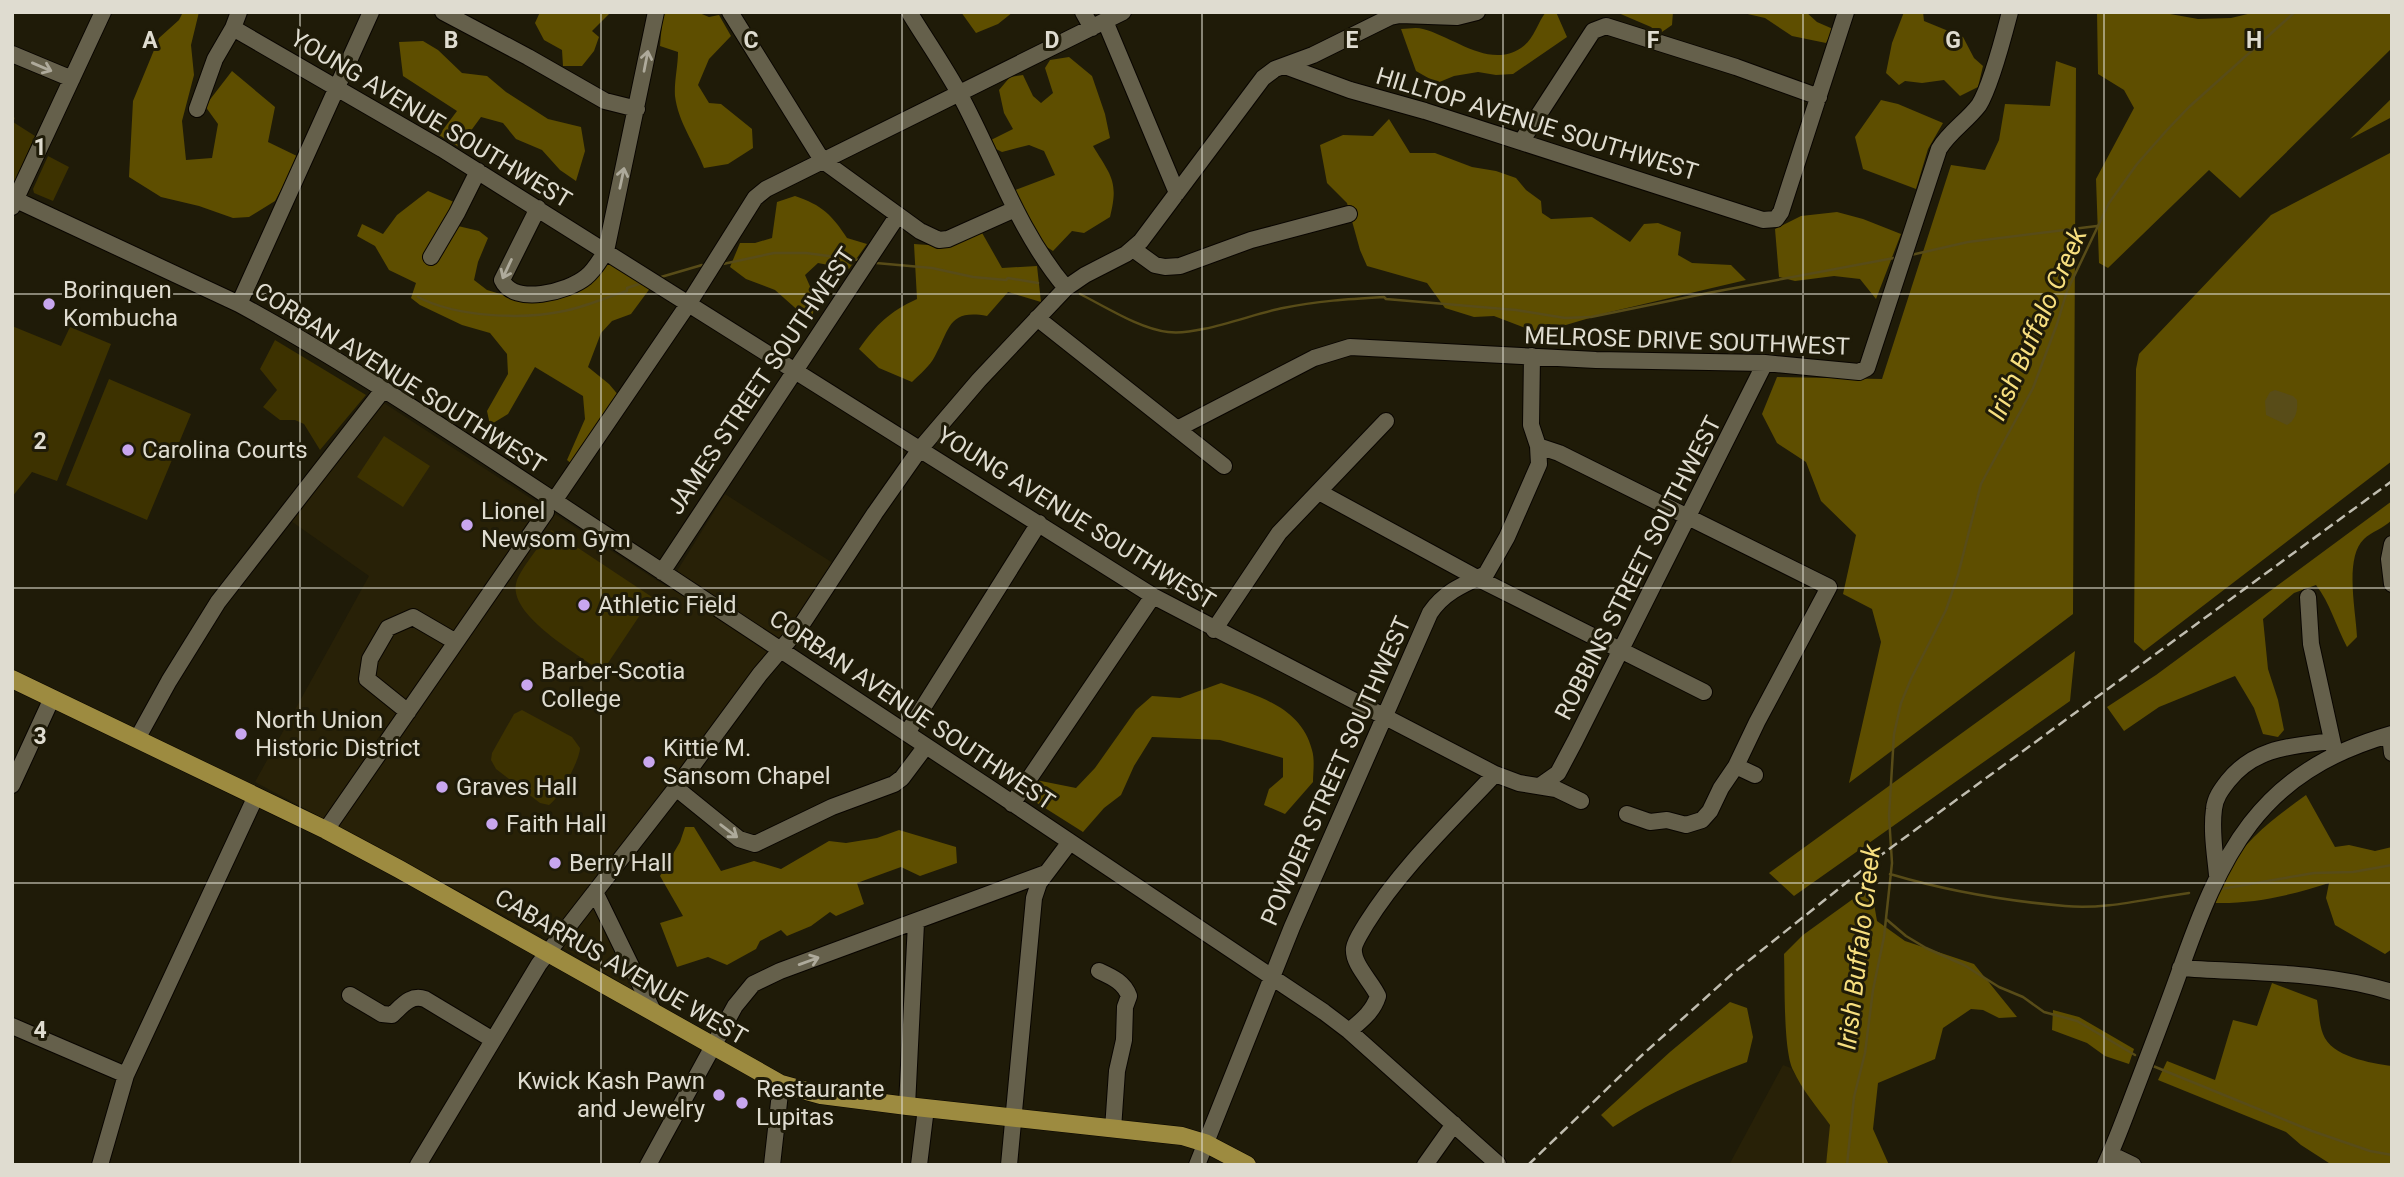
<svg xmlns="http://www.w3.org/2000/svg" width="2404" height="1177" font-family="Roboto,sans-serif">
  <rect width="100%" height="100%" fill="#1f1b08"/>
  <path fill="#282107" d="M384 403 667 587 725 494 836 565 590 889 636 992 550 940 255 782 369 576 291 521Z
    M1783 1065 1791 1068 1811 1100 1831 1125 1826 1165H1729Z"/>
  <path fill="#3d3200" d="M12 116 15 118 13 122 35 136 14 183 12 182Z
    M48 156 69 167 53 201 34 193 33 189Z
    M12 326 61 346 70 327 111 344 57 481 32 472 12 497Z
    M275 340 366 395 320 450 304 424 295 420H280L263 407 277 390 260 369Z
    M109 379 191 414 147 520 66 485Z
    M384 436 430 466 403 507 357 477Z
    M551 530 652 597 602 672C580 655 504 614 517 580 522 567 542 543 551 530Z
    M522 710 572 737 580 748C580 760 559 799 549 805L540 803 496 769 491 760 492 753 514 714Z"/>
  <path fill="#5e4e00" d="M183 12H199L191 45 194 75 182 121 186 160 212 158 218 124 205 106 232 71 275 107 268 142 299 157 275 201 249 217 233 218 199 206 161 197 129 177 133 101 159 38 179 20Z
    M540 12H611L592 31 599 37 594 51 582 66H563L562 50 544 40 535 23Z
    M663 12H697L709 17 719 15 731 36 709 59 698 85 709 103 721 104 752 129 753 148 728 164 704 168C695 144 678 122 675 96 674 82 678 66 678 52L660 46Z
    M961 12H1013L998 24 976 33Z
    M1546 12H1556L1567 37 1513 74 1496 75 1478 72 1454 76 1437 83 1416 71 1401 29C1408 29 1416 27 1423 29 1454 37 1489 69 1521 48 1534 40 1537 23 1546 12Z
    M1616 12H1673L1672 25 1659 34 1651 27Z
    M1739 12H1806L1817 22 1833 29 1826 43 1792 36 1765 18Z
    M1904 12H1923L1924 21 1963 37 1974 58 1983 66 1978 87 1960 96 1944 80 1922 83 1905 81 1899 85 1886 73 1892 43Z
    M2097 12H2159L2198 19 2231 18 2256 12H2392V48L2240 198 2209 170 2108 268 2099 263 2096 179 2134 108 2124 90 2098 74Z
    M423 41 438 50 462 73 487 76 506 92 548 119 581 127 585 151 576 181 560 170 542 150 516 139 503 123 481 117 459 147 439 135 457 111 403 76 399 42Z
    M1069 57 1092 76 1105 114 1110 138 1093 146C1111 176 1119 181 1110 217L1084 233 1072 231 1053 251 1039 242 1013 191 1055 175 1044 151 1029 145 1002 152 990 146 991 140 1013 129 1004 113 999 90 1010 77 1023 75 1033 96 1041 103 1053 93 1045 68 1050 60Z
    M2056 61 2076 68 2073 614 1849 783 1881 642 1872 609 1843 594 1856 535 1821 501 1806 462 1777 443 1762 414 1777 377 1882 379 1951 165 1985 170 1999 140 2005 104 2050 106Z
    M2392 98V117L2350 139Z
    M1881 100 1898 104 1943 123 1928 149 1916 189 1863 169 1855 137Z
    M1389 119 1410 153H1435L1472 167 1496 171 1516 178 1526 190 1541 201 1542 213 1551 219 1592 217 1630 242 1644 224 1658 223 1681 232 1678 255 1692 263 1731 265 1746 280 1610 312 1559 327 1543 328 1533 331 1494 316 1474 317 1445 308 1427 283 1367 266 1360 250 1347 203 1327 183 1320 145 1343 135 1373 136Z
    M2392 152V461L2144 651 2134 642 2136 369 2139 354 2271 215Z
    M428 191 454 202 458 226 479 231 488 238 478 262 474 280 487 290 507 296 585 283 609 263 651 287 631 314 612 321 601 333 588 367 609 384 620 397 573 465 567 460 585 419 583 396 535 367 508 414 490 425 487 411 508 374 507 354 490 333 462 325 420 305 411 298 416 283 389 270 375 246 357 236 362 224 383 234 397 215Z
    M795 196C822 205 832 215 847 238L867 244 849 269 818 263 805 275 816 300 811 322 775 290 746 279 730 267 740 243H755L772 238 777 202Z
    M1837 212 1863 219 1901 234 1876 299 1860 279 1834 276 1795 281 1779 277 1775 229 1801 216Z
    M981 231 1002 268 1037 266 1041 302 1008 292 987 316C948 309 950 329 935 356 930 366 920 374 912 382L879 368 859 349C877 324 889 312 917 299L914 244 942 246Z
    M2392 501V520C2384 528 2371 532 2364 539 2344 558 2356 611 2357 637L2347 647C2336 626 2330 603 2316 585L2294 593 2263 619 2268 669 2278 700 2284 730 2278 737 2263 734 2254 708 2235 676 2159 707 2124 731 2107 707 2156 675Z
    M2075 651 2070 701 1794 896 1769 873Z
    M1221 683C1258 696 1301 707 1312 750 1315 760 1313 772 1313 782L1285 814 1264 805 1269 789 1283 777V758L1220 740 1152 737 1134 766 1121 795 1104 808 1083 832 1026 796 1036 780 1076 788 1095 768 1136 710 1152 696 1180 698Z
    M2306 795 2335 847 2349 845 2375 851 2392 847V949L2385 954 2335 925 2326 898 2329 883C2293 895 2253 904 2215 903 2219 893 2222 882 2227 872 2245 839 2276 817 2306 795Z
    M685 827H694L721 871 754 861 781 869 829 841 846 843 877 838 899 830 956 847 957 863 920 876 901 867 857 883 864 904 836 916 830 912 811 926 787 936 781 930 760 941 756 949 727 965 708 957 677 967 660 923 683 916 660 876 680 842Z
    M1871 886 1877 921 1905 941 1974 964 2017 1017 1999 1018 1983 1010 1971 1009 1943 1028 1935 1059 1878 1083 1873 1129 1889 1165H1826L1830 1125C1817 1107 1802 1090 1793 1070 1783 1050 1785 980 1784 954L1803 935Z
    M2272 983 2317 1000C2319 1011 2319 1024 2323 1034 2331 1057 2371 1063 2392 1066V1165H2332L2301 1145 2286 1132 2158 1080 2167 1061 2215 1080 2233 1020 2257 1026Z
    M1730 1002 1747 1008 1753 1037 1747 1062C1700 1080 1655 1099 1613 1127L1601 1115 1670 1052Z
    M2053 1010 2079 1017 2134 1049 2129 1064 2105 1056 2087 1043 2052 1030Z"/>
  <path fill="#584c18" d="M2275 390 2293 396 2297 400C2298 410 2296 420 2287 425L2266 415 2265 401 2270 392Z"/>
  <g fill="none" stroke-linecap="round" stroke-linejoin="round">
    <path stroke="#584c18" stroke-width="2.5" d="M1911 255 1968 242 2097 226
      M876 263 932 268 973 277 1006 280 1008 278 1038 283
      M723 264 774 253H806L859 260
      M661 277 702 265
      M1080 294C1106 307 1140 329 1168 332 1198 336 1252 314 1283 308 1316 301 1350 299 1384 297L1386 299 1516 310 1565 318 1591 317 1708 293 1894 258
      M418 297C456 317 522 320 564 311 585 307 606 297 627 291V288L642 283
      M1890 874C1947 891 2007 901 2065 906 2106 910 2149 898 2189 893
      M2221 889 2314 873 2353 872 2392 865
      M1886 919 1906 936 1926 948 1964 965 1999 987 2023 997 2044 1012 2077 1021 2135 1055
      M2153 1066 2312 1131 2370 1151 2392 1155
      M1847 1165 1854 1097 1865 1053 1873 990 1884 937 1892 863 1889 816 1894 734 1901 703 1911 679 1946 610 1958 575 1981 484 2033 388 2057 324 2067 291 2109 203 2137 164 2167 130 2189 107 2295 12"/>
    <g stroke="#090500" stroke-width="18">
      <path id="minor" d="M443 12 528 57 605 101 637 109
        M730 12 822 160 920 231 939 240 948 239 1015 209
        M909 12C926 40 945 67 960 95 995 160 1018 231 1066 288
        M1083 12 1092 28
        M1105 21 1177 193
        M233 28 442 149 1153 596 1495 774 1519 783 1556 789 1581 801
        M12 54 72 79
        M1285 66 1350 90 1425 111 1763 220 1776 219 1781 212 1846 12
        M197 109 215 59 233 28 239 12
        M1521 142 1593 31 1606 26 1736 67 1819 97
        M12 198 239 304C380 381 512 474 646 561 873 710 1099 860 1324 1012L1349 1031 1498 1164
        M12 207 103 12
        M538 208 502 280C514 306 568 292 586 277 594 271 600 260 606 251L656 12
        M1133 249 1155 265 1165 267 1180 266 1251 240 1349 214
        M431 257 457 213 478 171
        M239 304 371 12
        M1037 318 1224 466
        M1177 429 1314 358 1350 347 1596 360 1765 363 1859 372 1867 368 1939 149C1949 132 1967 121 1979 105 1991 86 2004 35 2010 12
        M1538 446 1559 453 1829 587 1757 722 1736 766 1721 788 1710 811 1702 820 1686 825 1667 820 1650 822 1627 814
        M1319 492 1477 578 1704 692
        M554 501 689 303 755 198 766 189 1123 12
        M2392 544 2389 559 2392 584
        M662 572 898 215
        M2308 597 2311 644 2334 749
        M1214 630 1279 533 1386 421
        M408 712 367 679 370 659 388 628 413 617 456 642
        M907 733 1039 523
        M2390 735 2392 753
        M137 739 169 681 218 602 383 390
        M1736 766 1755 775
        M12 785 52 698
        M1541 785 1558 773 1575 741 1765 363
        M676 788 739 839 755 844 832 807 894 784 902 778 926 746
        M1012 804 1153 596
        M326 830 546 512
        M2217 875C2215 854 2211 831 2214 809 2215 798 2221 790 2228 781 2255 747 2292 746 2332 741
        M595 892 654 1013
        M2180 968C2250 973 2325 971 2392 992
        M1099 971C1112 977 1124 982 1129 996L1125 1007 1124 1040 1117 1071 1113 1129
        M350 995 382 1014 392 1015C402 1006 410 994 425 999L493 1040
        M12 1026 126 1075
        M1349 1031C1361 1021 1373 1012 1378 996 1372 982 1352 964 1354 948 1355 941 1362 931 1366 924 1401 868 1450 822 1495 774
        M907 1106 916 923
        M2110 1154 2133 1165
        M100 1165 126 1075 256 796
        M418 1165 539 964 676 788 760 674 800 627 875 513 920 449 979 380 1066 288 1085 275 1126 254 1141 241 1263 78 1275 69 1313 55 1390 17 1400 15 1457 17 1477 12
        M648 1165 735 1006 753 984 780 971 1046 873
        M772 1165 781 1084
        M919 1165 926 1108
        M1009 1165 1034 898 1039 883 1070 842
        M1197 1165 1292 927 1430 613C1444 592 1464 584 1486 574L1507 537 1539 464 1538 446 1531 425 1532 356
        M1425 1165 1454 1124
        M2105 1165C2115 1144 2123 1122 2131 1101 2147 1059 2163 1018 2178 976 2221 854 2257 772 2392 734"/>
    </g>
    <g stroke="#090500" stroke-width="19">
      <path id="major" d="M12 679 326 830 399 869 781 1084 821 1095 907 1106 1182 1136 1205 1143 1247 1165"/>
    </g>
    <use href="#minor" stroke="#65604b" stroke-width="16"/>
    <use href="#major" stroke="#9d8b40" stroke-width="18"/>
    <path stroke="#c0bdb0" stroke-width="2.5" stroke-dasharray="10 5" stroke-linecap="butt" d="M1528 1165 1640 1057 1732 974 1881 855 2392 481"/>
  </g>
  <defs><path id="oneway-shaft" d="M-6 0H5M1.5-3L5.5 0L1.5 3" fill="none" stroke-width="1.6" stroke-linecap="round" stroke-linejoin="round" transform="scale(1.75)"/></defs>
  <g stroke="#aeaa9b">
    <use href="#oneway-shaft" transform="translate(646 61) rotate(-79)"/>
    <use href="#oneway-shaft" transform="translate(42 67) rotate(23)"/>
    <use href="#oneway-shaft" transform="translate(622 178) rotate(-78)"/>
    <use href="#oneway-shaft" transform="translate(507 269) rotate(115)"/>
    <use href="#oneway-shaft" transform="translate(729 831) rotate(37)"/>
    <use href="#oneway-shaft" transform="translate(809 961) rotate(-20)"/>
  </g>
  <path fill="none" stroke="#dfdcd0" stroke-width="2" stroke-opacity="0.55" d="M300 12V1165M601 12V1165M902 12V1165M1202 12V1165M1503 12V1165M1803 12V1165M2104 12V1165M12 294H2392M12 588H2392M12 883H2392"/>
  <g fill="#c8a6ef" stroke="#1f1b08" stroke-width="2.5">
    <circle cx="49" cy="304" r="7"/>
    <circle cx="128" cy="450" r="7"/>
    <circle cx="467" cy="525" r="7"/>
    <circle cx="584" cy="605" r="7"/>
    <circle cx="527" cy="685" r="7"/>
    <circle cx="241" cy="734" r="7"/>
    <circle cx="649" cy="762" r="7"/>
    <circle cx="442" cy="787" r="7"/>
    <circle cx="492" cy="824" r="7"/>
    <circle cx="555" cy="863" r="7"/>
    <circle cx="719" cy="1095" r="7"/>
    <circle cx="742" cy="1103" r="7"/>
  </g>
  <g text-anchor="middle" dominant-baseline="central" stroke-width="6" stroke-linejoin="round" paint-order="stroke">
    <g font-size="24" fill="#dfdcd0" stroke="#1f1b08">
      <text transform="translate(431 119) rotate(31)">YOUNG AVENUE SOUTHWEST</text>
      <text transform="translate(1537 124) rotate(17)">HILLTOP AVENUE SOUTHWEST</text>
      <text transform="translate(1687 341) rotate(2)">MELROSE DRIVE SOUTHWEST</text>
      <text transform="translate(400 378) rotate(32)">CORBAN AVENUE SOUTHWEST</text>
      <text transform="translate(761 381) rotate(-56)">JAMES STREET SOUTHWEST</text>
      <text transform="translate(1076 518) rotate(32)">YOUNG AVENUE SOUTHWEST</text>
      <text transform="translate(1638 568) rotate(-63)">ROBBINS STREET SOUTHWEST</text>
      <text transform="translate(912 710) rotate(34)">CORBAN AVENUE SOUTHWEST</text>
      <text transform="translate(1336 771) rotate(-66)">POWDER STREET SOUTHWEST</text>
      <text transform="translate(621 967) rotate(30)">CABARRUS AVENUE WEST</text>
    </g>
    <g font-size="24" fill="#dfdcd0" stroke="#1f1b08" text-anchor="start">
      <text x="63" y="290">Borinquen<tspan x="63" dy="28">Kombucha</tspan></text>
      <text x="142" y="450">Carolina Courts</text>
      <text x="481" y="511">Lionel<tspan x="481" dy="28">Newsom Gym</tspan></text>
      <text x="598" y="605">Athletic Field</text>
      <text x="541" y="671">Barber-Scotia<tspan x="541" dy="28">College</tspan></text>
      <text x="255" y="720">North Union<tspan x="255" dy="28">Historic District</tspan></text>
      <text x="663" y="748">Kittie M.<tspan x="663" dy="28">Sansom Chapel</tspan></text>
      <text x="456" y="787">Graves Hall</text>
      <text x="506" y="824">Faith Hall</text>
      <text x="569" y="863">Berry Hall</text>
      <text x="705" y="1081" text-anchor="end">Kwick Kash Pawn<tspan x="705" dy="28">and Jewelry</tspan></text>
      <text x="756" y="1089">Restaurante<tspan x="756" dy="28">Lupitas</tspan></text>
    </g>
    <g font-size="26" font-style="italic" fill="#f6de7e" stroke="#1f1b08">
      <text transform="translate(2037 324) rotate(-66)">Irish Buffalo Creek</text>
      <text transform="translate(1859 947) rotate(-83)">Irish Buffalo Creek</text>
    </g>
  </g>
  <g font-size="23" text-anchor="middle" font-weight="bold" fill="#dfdcd0" stroke="#1f1b08" stroke-width="6" stroke-linejoin="round" paint-order="stroke">
    <text x="150" y="48">A</text>
    <text x="451" y="48">B</text>
    <text x="751" y="48">C</text>
    <text x="1052" y="48">D</text>
    <text x="1352" y="48">E</text>
    <text x="1653" y="48">F</text>
    <text x="1953" y="48">G</text>
    <text x="2254" y="48">H</text>
    <text x="40" y="155">1</text>
    <text x="40" y="449">2</text>
    <text x="40" y="744">3</text>
    <text x="40" y="1038">4</text>
  </g>
  <rect width="2404" height="1177" fill="none" stroke="#dfdcd0" stroke-width="28"/>
</svg>
